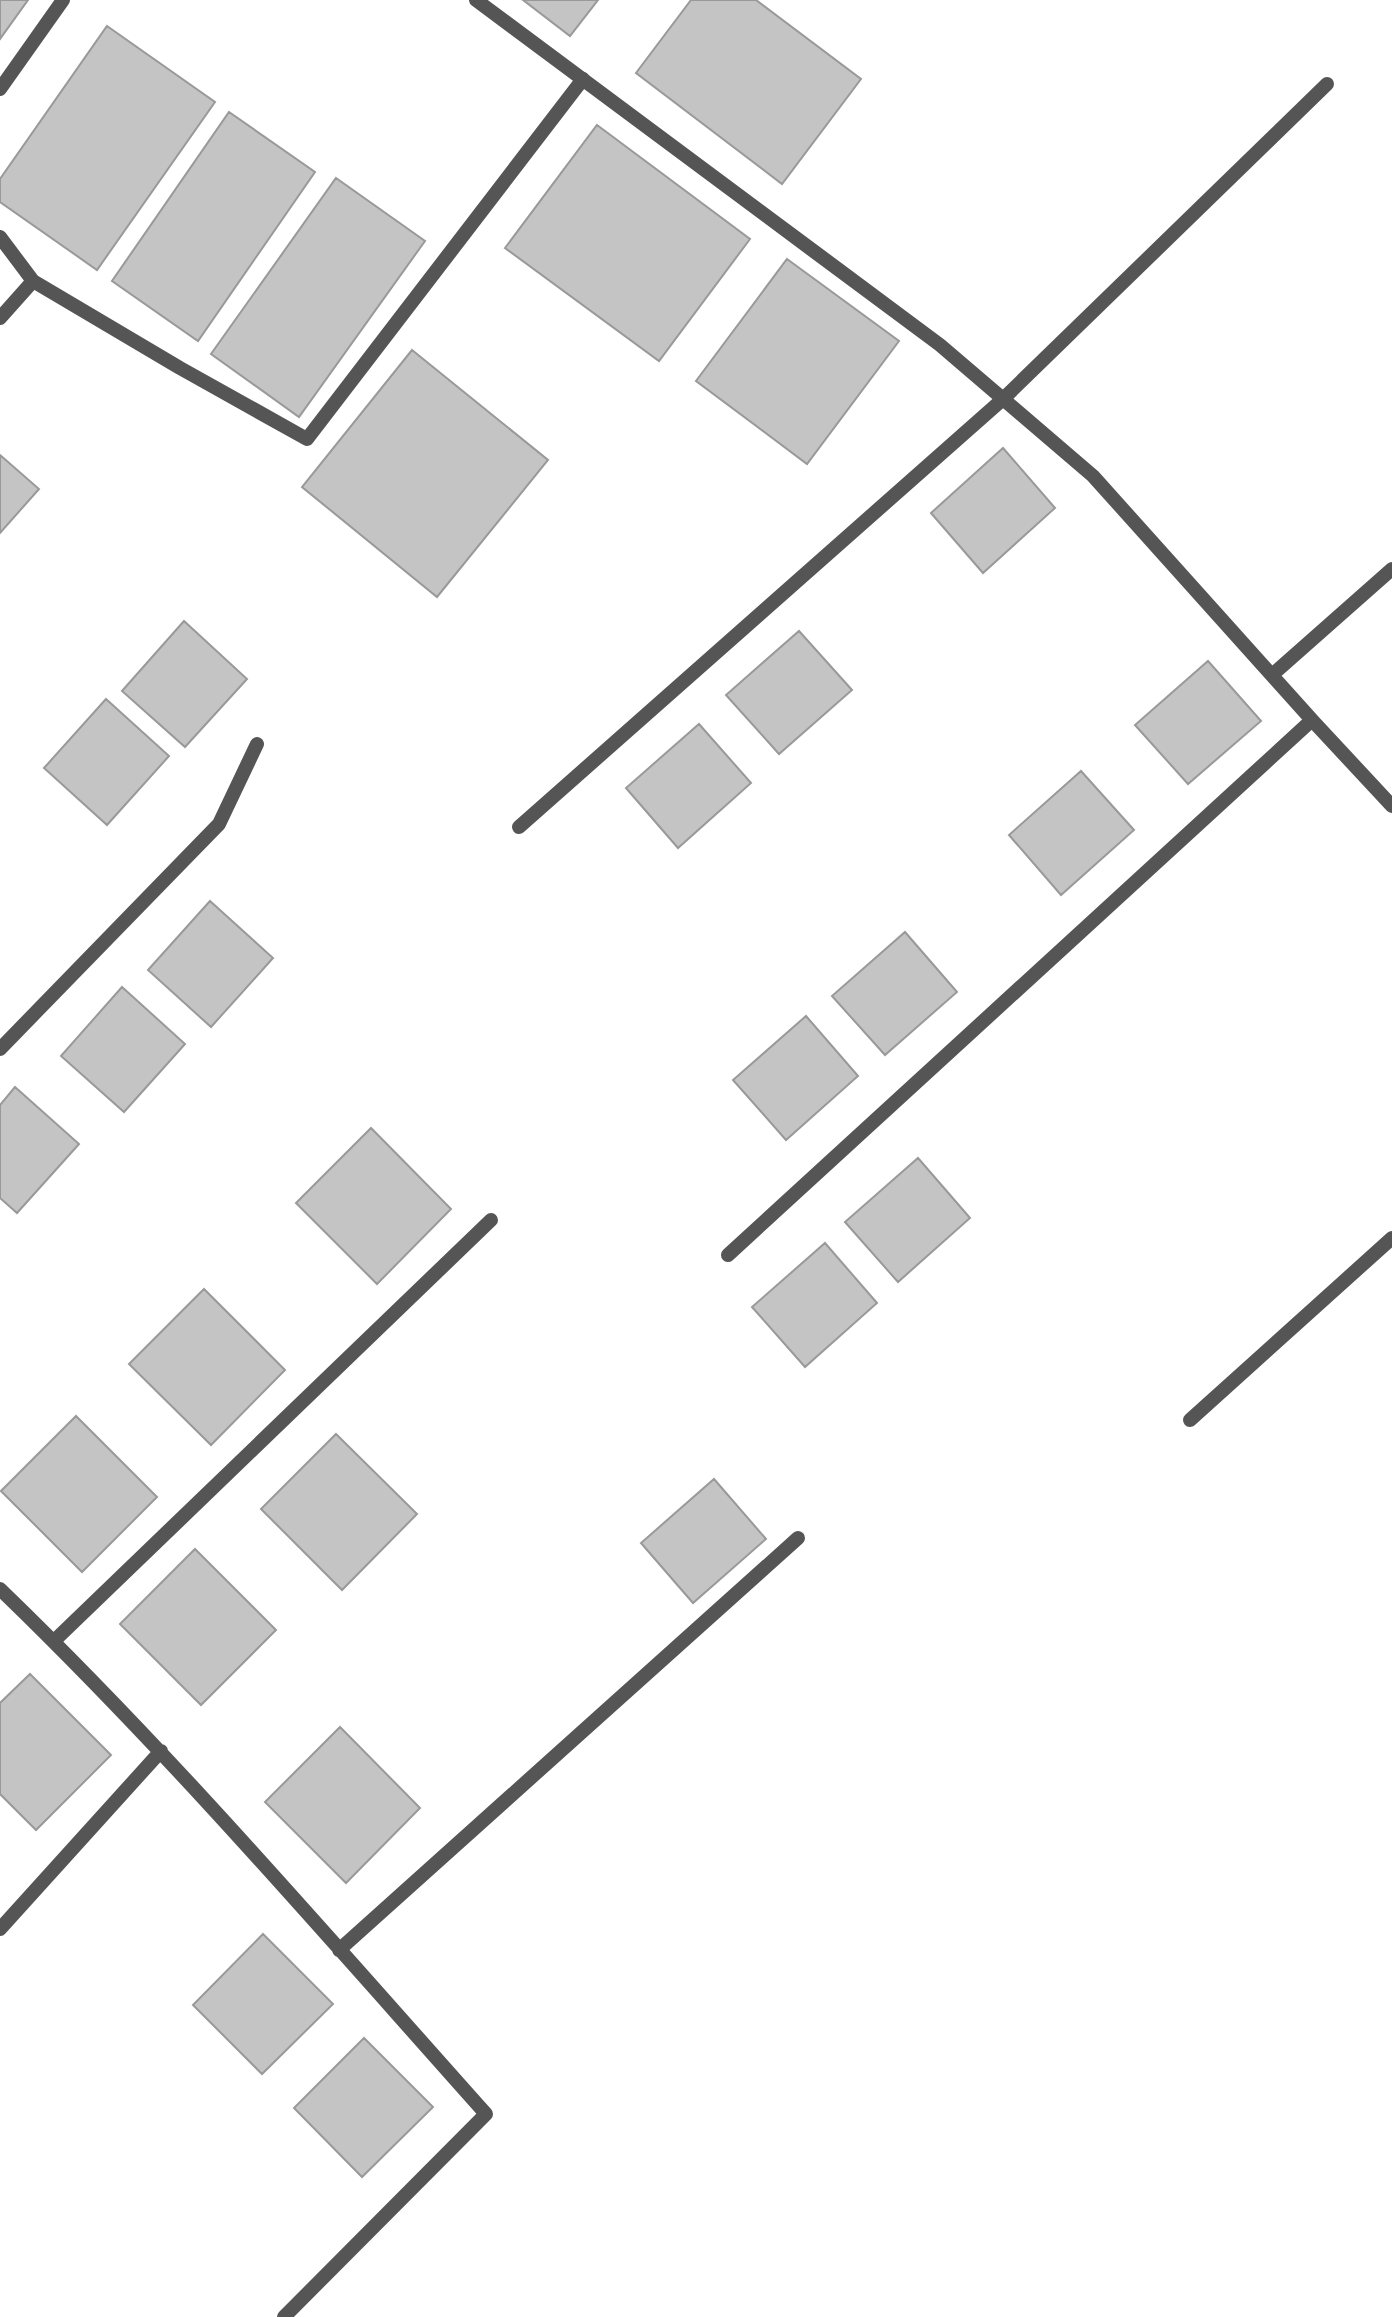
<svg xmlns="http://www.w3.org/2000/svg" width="1392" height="2317" font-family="'Exo 2',sans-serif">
  <rect width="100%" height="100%" fill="#fff"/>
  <path fill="#c4c4c4" stroke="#999" stroke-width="2" d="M0 0H28L0 39Z
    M523 0H598L570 36Z
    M691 0H756L861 79 782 184 636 73Z
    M107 26 215 102 97 270 0 202V179Z
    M229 112 315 172 198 341 112 281Z
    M597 125 750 239 659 361 505 248Z
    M336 178 425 241 299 417 211 354Z
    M787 259 899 341 807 464 696 381Z
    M412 350 548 460 437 597 302 487Z
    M1003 448 1055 508 983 573 931 513Z
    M0 455 39 489 0 533Z
    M184 621 247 679 185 747 122 691Z
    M799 631 852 690 779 754 726 695Z
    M1208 661 1261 721 1188 784 1135 725Z
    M106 699 169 756 107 825 44 768Z
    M699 724 751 783 678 848 626 788Z
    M1081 771 1134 830 1061 895 1009 835Z
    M210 901 273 958 211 1027 148 970Z
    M905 932 957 992 885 1055 832 996Z
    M122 987 185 1044 124 1112 61 1056Z
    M806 1016 858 1076 786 1140 733 1080Z
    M15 1087 79 1144 17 1213 0 1198V1105Z
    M371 1128 451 1209 377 1284 296 1203Z
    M918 1158 970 1218 898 1282 845 1222Z
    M825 1243 877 1303 805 1367 752 1307Z
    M204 1289 285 1370 211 1445 129 1364Z
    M76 1416 157 1497 82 1572 1 1491Z
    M336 1434 417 1514 342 1590 261 1509Z
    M714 1479 766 1539 693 1603 641 1543Z
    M195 1549 276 1630 201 1705 120 1624Z
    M30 1674 111 1755 36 1830 0 1794V1703Z
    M340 1727 420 1808 346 1883 265 1802Z
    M263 1934 333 2004 262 2074 193 2005Z
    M364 2038 433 2107 362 2177 294 2108Z"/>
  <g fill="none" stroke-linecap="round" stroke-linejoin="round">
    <path stroke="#555" stroke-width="14" d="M0 89 63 0
      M0 237 33 281 180 368 307 439 583 79
      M0 318 33 281
      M519 827 1003 399 1327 84
      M54 1641 491 1220"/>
    <path stroke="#555" stroke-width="14" d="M476 0 940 345 1093 476 1312 720 728 1255
      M1272 675 1392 569
      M1312 720 1392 806
      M0 1049 219 824 257 744
      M1190 1420 1392 1238
      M0 1589C172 1755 327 1936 486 2114L284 2317
      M0 1929 161 1751
      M339 1950 798 1538"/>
  </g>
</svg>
